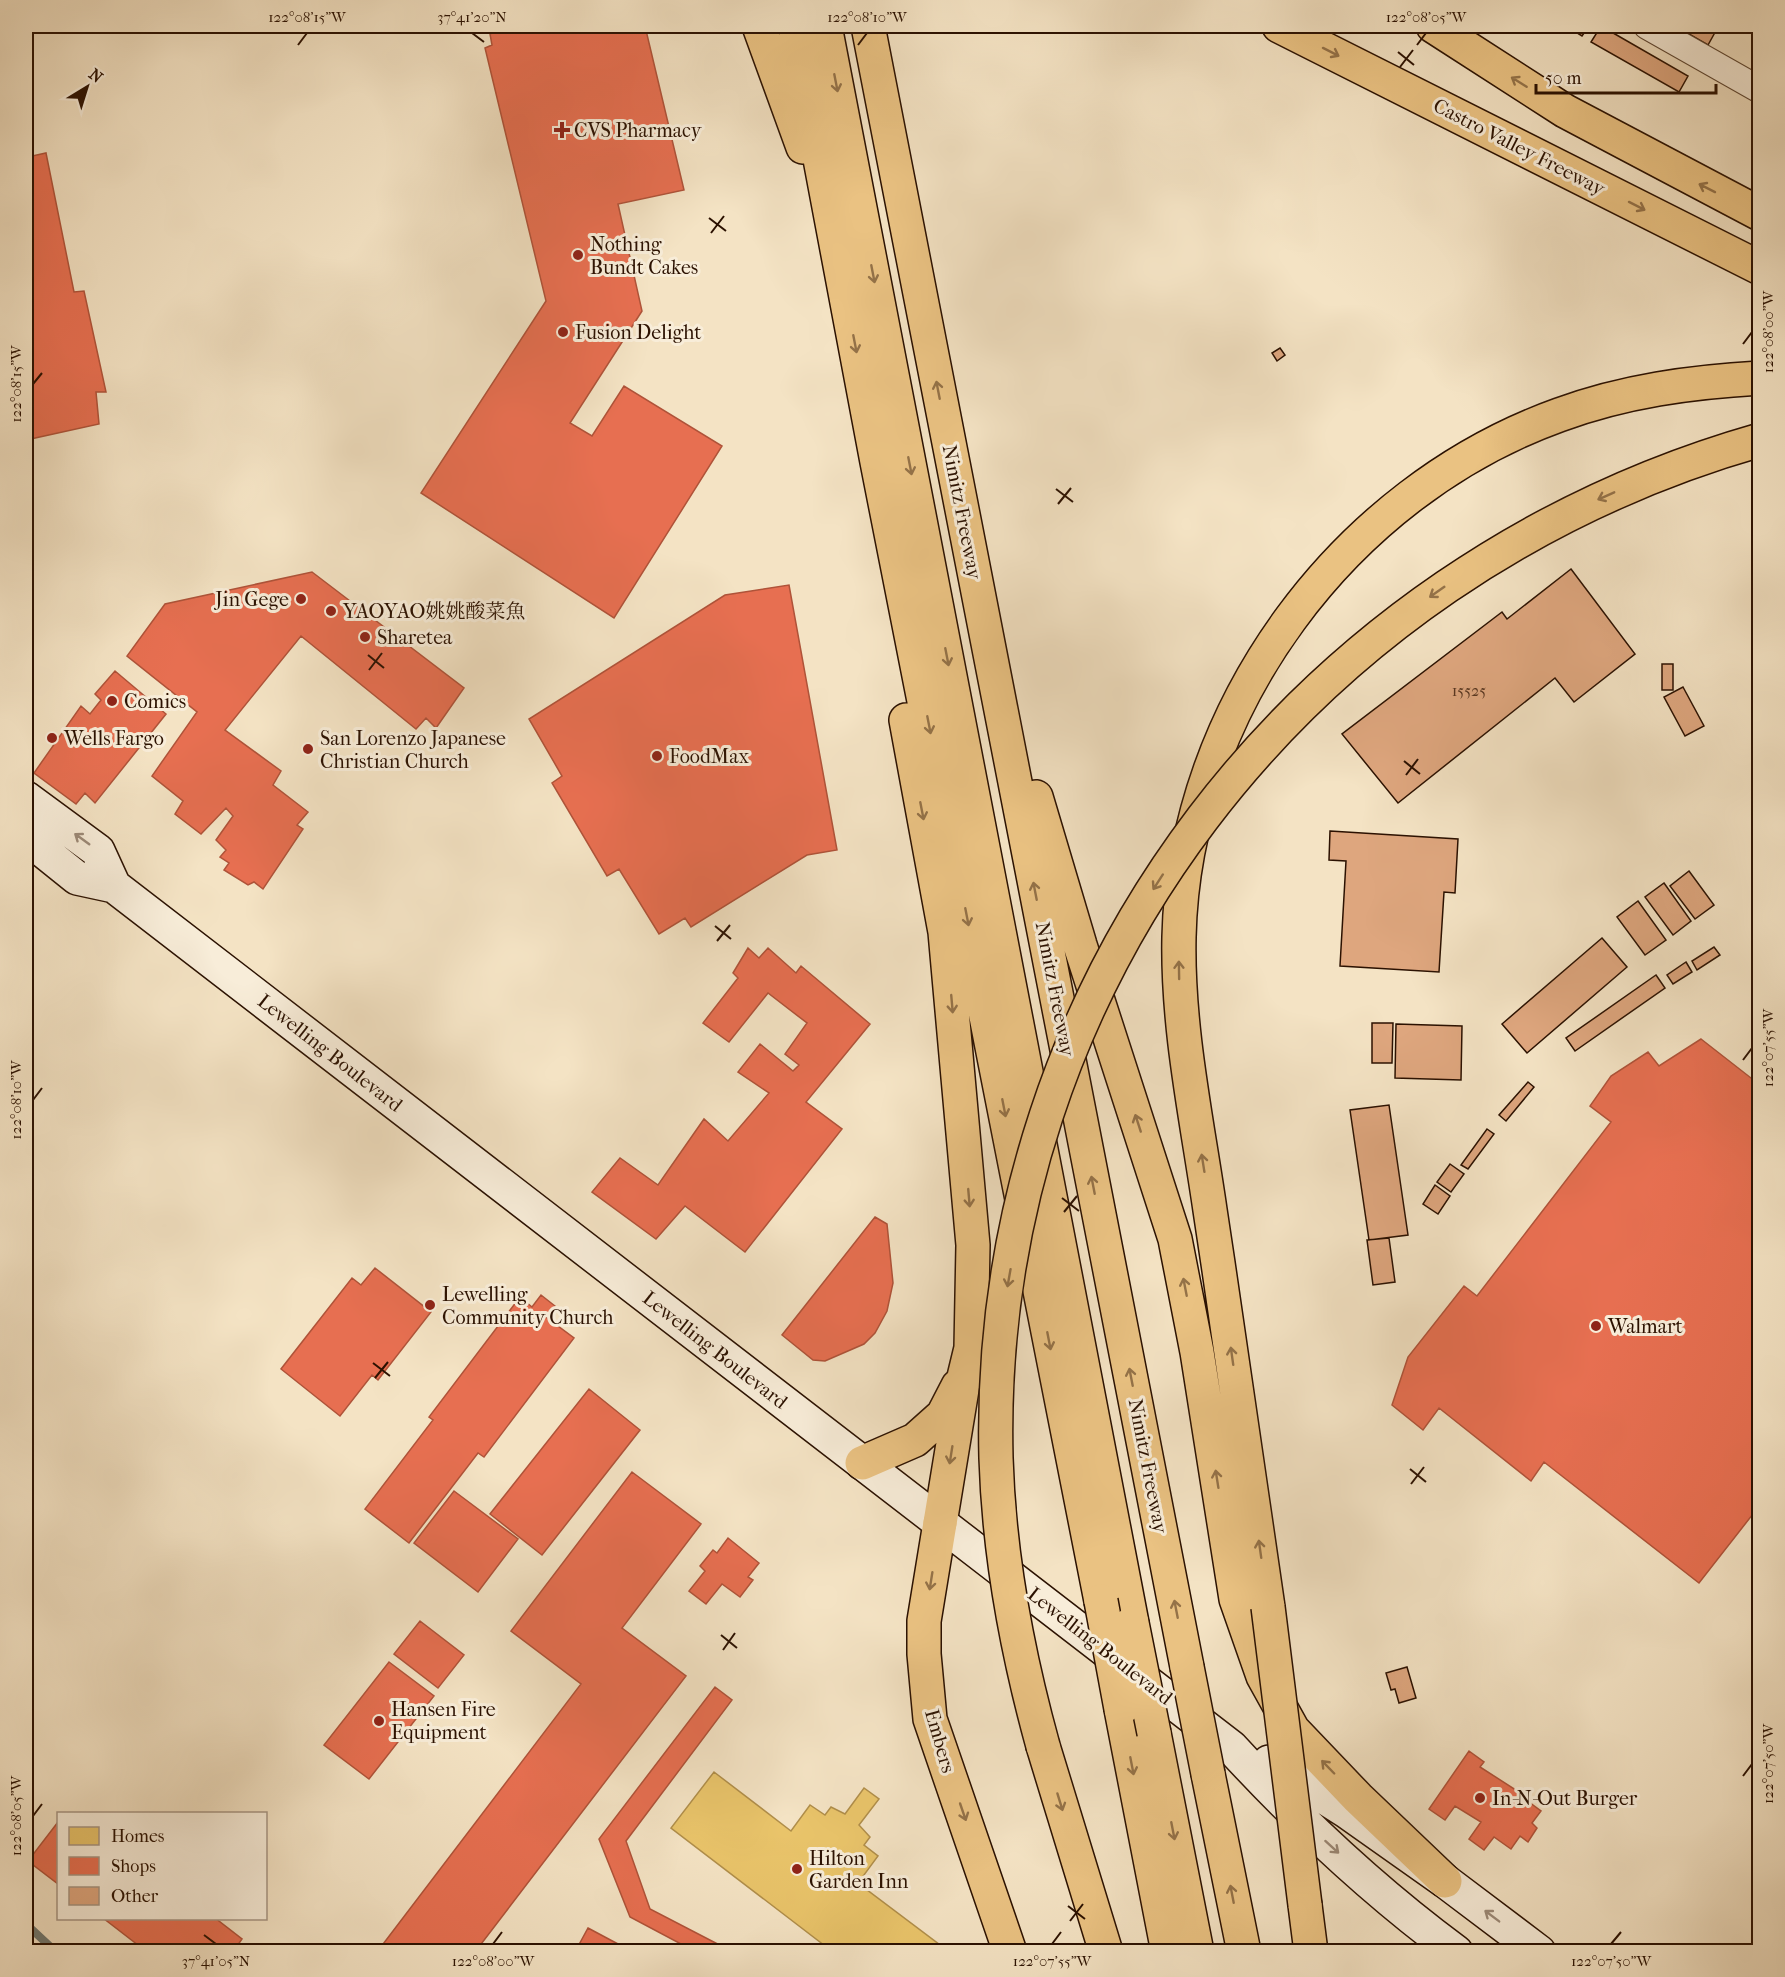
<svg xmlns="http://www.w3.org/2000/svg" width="1785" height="1977" font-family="'IM FELL French Canon','Noto Serif SC',serif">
  <rect width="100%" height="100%" fill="#f4e3c4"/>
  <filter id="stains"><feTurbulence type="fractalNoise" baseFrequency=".00333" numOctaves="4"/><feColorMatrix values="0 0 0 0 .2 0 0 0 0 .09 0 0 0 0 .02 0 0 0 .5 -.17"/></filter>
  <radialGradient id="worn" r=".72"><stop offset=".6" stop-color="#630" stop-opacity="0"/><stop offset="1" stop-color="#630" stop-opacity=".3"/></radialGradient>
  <path fill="#e9c46a" stroke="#b08e4a" stroke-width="1.5" d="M714 1772 791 1831 810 1805 825 1815 831 1807 845 1814 864 1788 879 1799 859 1825 870 1837 864 1845 878 1856 858 1883 944 1948 941 1952H833L671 1828Z"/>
  <path fill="#e76f51" stroke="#af5339" stroke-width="1.5" d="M498 26H645L684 190 618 204 642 311 570 423 592 436 624 386 722 446 614 618 421 493 546 301 485 48 492 45 490 34 499 30Z
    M26 153 28 157 46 153 74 292 84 291 106 392H96L99 424 26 440Z
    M312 572 464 688 436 728 426 718 416 729 301 636 225 730 281 771 273 785 308 812 297 825 303 829 263 889 254 882 248 885 224 870 229 863 220 857 226 850 216 840 233 816 226 808 201 834 175 814 183 801 152 776 197 712 127 656 165 604Z
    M789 585 837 850 807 855 691 927 685 918 659 934 619 869 607 876 552 783 562 776 529 719 725 595Z
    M115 671 166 714 95 803 85 793 76 804 34 773 81 706 90 714 101 700 95 694Z
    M748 948 759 958 768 948 796 973 801 966 870 1024 806 1102 842 1129 745 1252 685 1206 656 1239 592 1192 620 1158 658 1185 704 1119 728 1141 769 1093 738 1072 760 1044 793 1071 799 1065 785 1054 807 1023 768 993 729 1042 703 1023 738 978 733 973Z
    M1701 1039 1760 1085V1505L1699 1583 1544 1462 1531 1481 1439 1408 1423 1430 1392 1405 1408 1357 1464 1286 1477 1296 1611 1122 1590 1106 1611 1076 1648 1052 1659 1066Z
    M875 1217 887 1224 893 1283 887 1311 875 1333 864 1344 825 1361 813 1360 782 1335Z
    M375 1268 431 1312 378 1380 372 1375 340 1416 281 1369 352 1278 361 1285Z
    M541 1295 555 1306 546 1317 574 1338 484 1457 478 1453 409 1543 365 1509 433 1420 429 1417 520 1297 532 1307Z
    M589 1389 640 1430 542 1555 490 1514Z
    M632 1472 701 1524 622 1628 686 1676 475 1952H377L581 1684 511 1631Z
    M454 1491 518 1539 478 1592 414 1543Z
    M728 1538 759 1563 748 1577 753 1580 740 1597 722 1584 706 1604 689 1591 705 1571 700 1566 713 1550 717 1553Z
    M420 1621 464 1655 438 1688 394 1654Z
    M389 1662 434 1696 369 1779 324 1745Z
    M715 1687 732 1700 626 1841 650 1909 733 1952H696L630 1917 599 1839Z
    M1469 1751 1484 1762 1480 1767 1519 1792 1518 1794 1541 1811 1532 1823 1537 1828 1528 1842 1520 1836 1511 1849 1494 1837 1484 1850 1469 1839 1481 1822 1455 1806 1445 1820 1429 1809Z
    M58 1822V1884L28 1861Z
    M103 1918H215L242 1939 233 1952H147Z
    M588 1928 633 1952H575Z"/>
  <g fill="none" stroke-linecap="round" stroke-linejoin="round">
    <path stroke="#707871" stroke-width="8" d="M26 1924 56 1952"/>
  </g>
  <path fill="#dea67e" stroke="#2b1101" stroke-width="1.5" d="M1566 26H1589L1582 36Z
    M1601 26 1688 76 1679 92 1591 42Z
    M1675 26H1715L1718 27 1708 45Z
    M1280 348 1285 355 1277 361 1272 353Z
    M1571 569 1635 654 1574 702 1555 678 1398 803 1342 734 1502 612 1507 619Z
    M1662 664H1673V690H1662Z
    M1683 687 1704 726 1685 736 1664 697Z
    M1330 831 1458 839 1455 893 1444 892 1439 972 1340 966 1346 861 1329 860Z
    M1689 871 1714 905 1695 919 1670 886Z
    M1664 883 1691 921 1673 935 1645 897Z
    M1638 901 1666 940 1645 955 1617 917Z
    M1602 938 1627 967 1527 1053 1502 1024Z
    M1714 947 1720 955 1697 970 1692 961Z
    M1686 962 1692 972 1673 984 1667 975Z
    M1656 975 1665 988 1575 1051 1566 1038Z
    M1372 1023H1393L1392 1063H1372Z
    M1396 1024 1462 1026 1461 1080 1395 1078Z
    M1528 1082 1534 1087 1506 1121 1499 1115Z
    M1389 1105 1408 1235 1369 1240 1350 1110Z
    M1487 1129 1494 1134 1468 1169 1461 1165Z
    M1450 1164 1464 1174 1451 1192 1437 1182Z
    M1435 1185 1450 1196 1438 1214 1423 1204Z
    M1389 1238 1395 1282 1373 1285 1367 1240Z
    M1407 1667 1416 1698 1399 1703 1395 1689 1391 1690 1386 1673Z"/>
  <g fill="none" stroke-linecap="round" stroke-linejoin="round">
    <g stroke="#5d4632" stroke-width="28">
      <path id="street" d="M1647 26 1760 90"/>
    </g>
    <g stroke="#2b1101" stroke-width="36">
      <path id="secondary" d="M26 798 98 851 114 886
        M26 837 77 878 114 886 1231 1747C1299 1821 1375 1892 1456 1952
        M1269 1762 1346 1811 1445 1881 1539 1952"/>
    </g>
    <g stroke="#2b1101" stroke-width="36">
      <path id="primary" d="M940 1523 924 1621V1654L930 1719 1010 1952"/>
    </g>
    <g stroke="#2b1101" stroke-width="36">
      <path id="highway" d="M759 26 803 147
        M795 26 877 462 1101 1601
        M825 26 1132 1623
        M868 26 1187 1667
        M1279 26 1760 268
        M1433 26 1565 111 1760 214
        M906 720 945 932 973 1245 971 1348 964 1377 940 1523
        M1036 797 1080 945 1175 1239 1197 1352 1236 1599 1263 1676 1293 1730 1358 1798 1445 1881
        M862 1463 915 1440 943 1415 958 1386
        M1268 1607C1249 1474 1230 1342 1210 1210 1197 1120 1177 1028 1179 937 1184 707 1345 492 1559 415 1624 391 1691 382 1760 378
        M1121 1709 1168 1952
        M1154 1733 1197 1952
        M1043 1746 1106 1952
        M1208 1774 1244 1952
        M1305 1905 1311 1952"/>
    </g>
    <use href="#street" stroke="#f8edd9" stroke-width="26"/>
    <use href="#secondary" stroke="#f8edd9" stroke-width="33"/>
    <use href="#primary" stroke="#eac282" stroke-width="33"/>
    <use href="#highway" stroke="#eac282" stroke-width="33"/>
    <g stroke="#2b1101" stroke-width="36" stroke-linecap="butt">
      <path id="highway-bridge" d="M1101 1601 1121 1709
        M1268 1607 1305 1905
        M1132 1623 1154 1733
        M1187 1667 1208 1774
        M1043 1746C1017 1652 999 1557 996 1458 984 980 1304 570 1760 440"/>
    </g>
    <use href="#highway-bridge" stroke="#eac282" stroke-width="33"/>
  </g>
  <defs><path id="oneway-shaft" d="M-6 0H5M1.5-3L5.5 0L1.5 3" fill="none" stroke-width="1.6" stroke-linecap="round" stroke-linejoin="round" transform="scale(1.5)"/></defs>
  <g stroke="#947248">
    <use href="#oneway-shaft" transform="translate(1331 52) rotate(27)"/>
    <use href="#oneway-shaft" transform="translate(1519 82) rotate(-148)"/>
    <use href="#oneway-shaft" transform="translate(836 83) rotate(79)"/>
    <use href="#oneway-shaft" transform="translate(1707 188) rotate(-153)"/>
    <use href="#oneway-shaft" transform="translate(1637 206) rotate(27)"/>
    <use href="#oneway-shaft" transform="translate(873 274) rotate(79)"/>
    <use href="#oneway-shaft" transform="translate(855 344) rotate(79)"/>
    <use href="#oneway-shaft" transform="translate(938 390) rotate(-101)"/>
    <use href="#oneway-shaft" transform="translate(910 466) rotate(79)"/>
    <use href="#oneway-shaft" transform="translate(1606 496) rotate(156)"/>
    <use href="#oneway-shaft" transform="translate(1437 592) rotate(145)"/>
    <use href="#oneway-shaft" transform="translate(947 657) rotate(79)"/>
    <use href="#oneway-shaft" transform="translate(929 725) rotate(79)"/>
    <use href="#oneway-shaft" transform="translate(922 811) rotate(79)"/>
    <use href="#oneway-shaft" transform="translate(1158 882) rotate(123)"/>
    <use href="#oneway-shaft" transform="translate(1035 891) rotate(-101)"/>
    <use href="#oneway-shaft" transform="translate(967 917) rotate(79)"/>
    <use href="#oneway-shaft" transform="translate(1179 970) rotate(-91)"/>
    <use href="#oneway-shaft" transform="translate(952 1004) rotate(85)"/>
    <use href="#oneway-shaft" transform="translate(1004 1108) rotate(79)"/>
    <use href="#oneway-shaft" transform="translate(1138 1123) rotate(-108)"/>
    <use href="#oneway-shaft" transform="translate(1203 1163) rotate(-99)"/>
    <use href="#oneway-shaft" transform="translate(1093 1185) rotate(-101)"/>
    <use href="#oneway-shaft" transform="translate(969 1198) rotate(85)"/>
    <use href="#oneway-shaft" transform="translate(1009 1278) rotate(100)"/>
    <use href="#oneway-shaft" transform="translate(1185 1287) rotate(-101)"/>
    <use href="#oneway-shaft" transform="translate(1049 1341) rotate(79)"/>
    <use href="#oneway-shaft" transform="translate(1232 1356) rotate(-98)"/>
    <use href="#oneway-shaft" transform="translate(1131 1377) rotate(-101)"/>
    <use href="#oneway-shaft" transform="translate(951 1455) rotate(99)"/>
    <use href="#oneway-shaft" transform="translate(1217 1479) rotate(-99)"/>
    <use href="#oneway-shaft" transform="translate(1260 1549) rotate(-98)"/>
    <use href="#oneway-shaft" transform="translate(931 1581) rotate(99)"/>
    <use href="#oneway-shaft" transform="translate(1176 1609) rotate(-101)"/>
    <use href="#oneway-shaft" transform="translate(1132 1766) rotate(79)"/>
    <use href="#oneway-shaft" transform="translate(1328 1767) rotate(-134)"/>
    <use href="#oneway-shaft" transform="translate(1060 1802) rotate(73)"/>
    <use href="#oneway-shaft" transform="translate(963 1812) rotate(71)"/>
    <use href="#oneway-shaft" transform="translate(1173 1831) rotate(79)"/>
    <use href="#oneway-shaft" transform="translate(1232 1894) rotate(-101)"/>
  </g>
  <g stroke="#9c8a78">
    <use href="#oneway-shaft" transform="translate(82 839) rotate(-144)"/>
    <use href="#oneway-shaft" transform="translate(1332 1847) rotate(42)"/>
    <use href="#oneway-shaft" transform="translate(1492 1916) rotate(-143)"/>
  </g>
  <path fill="none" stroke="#2b1101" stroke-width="2" d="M472 33 484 42M298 45 307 33M858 45 867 33M1417 45 1426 33M1398 52 1414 65M1400 67 1413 50M709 218 726 231M711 233 724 216M1743 344 1752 332M33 384 42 373M1056 489 1073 502M1058 504 1071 488M368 655 384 668M369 670 382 653M1404 761 1420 774M1406 775 1418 759M715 926 731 939M717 941 730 925M1743 1060 1752 1048M33 1100 42 1088M1062 1198 1079 1211M1064 1212 1077 1196M373 1363 390 1376M375 1378 388 1362M1410 1469 1426 1482M1411 1484 1424 1467M721 1635 737 1648M723 1650 735 1633M1743 1776 1752 1764M33 1816 42 1804M1068 1906 1085 1919M1070 1921 1083 1904M204 1935 216 1944M493 1944 502 1932M1052 1944 1061 1932M1611 1944 1621 1932"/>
  <g fill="#8f2418" stroke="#f8edd9" stroke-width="2">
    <path d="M559 121h6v6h6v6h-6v6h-6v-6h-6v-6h6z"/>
    <circle cx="578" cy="255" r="6"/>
    <circle cx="563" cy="332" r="6"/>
    <circle cx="301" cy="599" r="6"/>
    <circle cx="331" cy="611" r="6"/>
    <circle cx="365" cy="637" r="6"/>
    <circle cx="112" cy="701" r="6"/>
    <circle cx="52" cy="738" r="6"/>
    <circle cx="308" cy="749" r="6"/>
    <circle cx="657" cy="756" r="6"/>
    <circle cx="430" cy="1305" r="6"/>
    <circle cx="1596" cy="1326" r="6"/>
    <circle cx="379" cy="1721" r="6"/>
    <circle cx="1480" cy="1798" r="6"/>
    <circle cx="797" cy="1869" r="6"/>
  </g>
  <g text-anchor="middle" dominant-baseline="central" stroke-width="6" stroke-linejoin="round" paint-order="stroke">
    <g font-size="16" fill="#583620">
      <text x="1469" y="690">15525</text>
    </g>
    <g font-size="20" fill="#2b1101" stroke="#f8edd9" text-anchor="start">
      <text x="574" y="130">CVS Pharmacy</text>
      <text x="590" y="244">Nothing<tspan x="590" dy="23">Bundt Cakes</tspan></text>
      <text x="575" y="332">Fusion Delight</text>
      <text x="289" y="599" text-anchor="end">Jin Gege</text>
      <text x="343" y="611">YAOYAO姚姚酸菜魚</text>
      <text x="377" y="637">Sharetea</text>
      <text x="124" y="701">Comics</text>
      <text x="64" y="738">Wells Fargo</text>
      <text x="320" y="738">San Lorenzo Japanese<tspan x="320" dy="23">Christian Church</tspan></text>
      <text x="669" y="756">FoodMax</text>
      <text x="442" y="1294">Lewelling<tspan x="442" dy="23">Community Church</tspan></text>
      <text x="1608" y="1326">Walmart</text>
      <text x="391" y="1709">Hansen Fire<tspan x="391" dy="23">Equipment</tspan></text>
      <text x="1492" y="1798">In-N-Out Burger</text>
      <text x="809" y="1858">Hilton<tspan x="809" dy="23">Garden Inn</tspan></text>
    </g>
    <g font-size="20" fill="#2b1101" stroke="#f8edd9">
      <text transform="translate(1519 147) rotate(27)">Castro Valley Freeway</text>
      <text transform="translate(962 512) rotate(79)">Nimitz Freeway</text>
      <text transform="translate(1055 989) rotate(79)">Nimitz Freeway</text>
      <text transform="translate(330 1053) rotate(38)">Lewelling Boulevard</text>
      <text transform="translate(715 1350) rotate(38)">Lewelling Boulevard</text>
      <text transform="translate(1148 1466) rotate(79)">Nimitz Freeway</text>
      <text transform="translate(1100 1646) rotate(38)">Lewelling Boulevard</text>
      <text transform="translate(940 1741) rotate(74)">Embers</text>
    </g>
  </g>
  <rect width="1785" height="1977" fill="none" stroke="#f4e3c4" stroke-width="66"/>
  <rect x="57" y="1812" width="210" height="108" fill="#f8edd9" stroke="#a69583" stroke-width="1.5"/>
  <rect x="69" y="1827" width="30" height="18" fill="#e9c46a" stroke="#a69583" stroke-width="1.5"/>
  <text x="111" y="1842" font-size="18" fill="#2b1101">Homes</text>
  <rect x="69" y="1857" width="30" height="18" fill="#e76f51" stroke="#a69583" stroke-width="1.5"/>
  <text x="111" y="1872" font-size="18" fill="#2b1101">Shops</text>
  <rect x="69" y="1887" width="30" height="18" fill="#dea67e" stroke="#a69583" stroke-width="1.5"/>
  <text x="111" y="1902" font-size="18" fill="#2b1101">Other</text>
  <g transform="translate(87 87) rotate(38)" stroke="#f8edd9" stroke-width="4.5" paint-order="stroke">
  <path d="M0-4.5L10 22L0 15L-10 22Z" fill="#2b1101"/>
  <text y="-9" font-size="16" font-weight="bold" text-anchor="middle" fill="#2b1101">N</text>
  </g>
  <path d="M1536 84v9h180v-9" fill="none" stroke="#2b1101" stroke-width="3"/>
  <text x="1545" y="84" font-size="18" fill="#2b1101" stroke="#f8edd9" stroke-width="4.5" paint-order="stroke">50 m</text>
  <rect x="33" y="33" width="1719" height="1911" fill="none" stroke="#2b1101" stroke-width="2"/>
  <g font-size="15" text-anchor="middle" fill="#2b1101">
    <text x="307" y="22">122°08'15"W</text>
    <text x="472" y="22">37°41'20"N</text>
    <text x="867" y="22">122°08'10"W</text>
    <text x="1426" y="22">122°08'05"W</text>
    <text transform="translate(1768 332) rotate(-90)" y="5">122°08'00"W</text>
    <text transform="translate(16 384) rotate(-90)" y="5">122°08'15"W</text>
    <text transform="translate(1768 1048) rotate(-90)" y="5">122°07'55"W</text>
    <text transform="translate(16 1100) rotate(-90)" y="5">122°08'10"W</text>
    <text transform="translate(1768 1764) rotate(-90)" y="5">122°07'50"W</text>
    <text transform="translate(16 1816) rotate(-90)" y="5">122°08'05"W</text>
    <text x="216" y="1966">37°41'05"N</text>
    <text x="493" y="1966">122°08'00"W</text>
    <text x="1052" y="1966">122°07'55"W</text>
    <text x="1611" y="1966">122°07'50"W</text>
  </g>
  <rect width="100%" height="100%" filter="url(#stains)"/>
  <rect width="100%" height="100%" fill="url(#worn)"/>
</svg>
